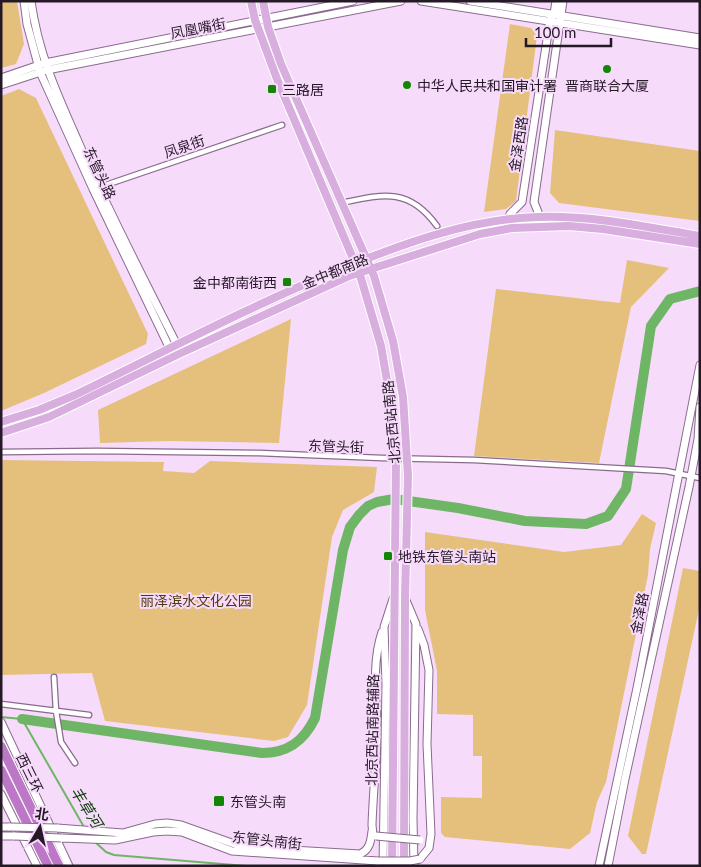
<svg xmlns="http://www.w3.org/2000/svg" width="701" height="867" font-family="Lato,'Noto Sans SC',sans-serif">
  <rect width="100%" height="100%" fill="#f7dbfb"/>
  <path fill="#e5c07c" d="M1 1H17L24 44 16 64 1 68Z
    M510 24 531 28 537 36 516 201 506 209 484 212Z
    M19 89 36 98 148 334 146 344 44 393 1 411V96Z
    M555 130 700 151V221L559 203 550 193Z
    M627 260 669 268 631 307 599 463 474 456 496 289 620 303Z
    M291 319 279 443 170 441 100 443 98 410Z
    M1 460 164 462 163 471 194 473 210 461 377 467 374 492 343 510 332 537 307 705 288 737 274 741 105 721 92 673 1 675Z
    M642 514 656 523 650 549 648 575 606 782 597 802 590 833 570 849 445 837 441 833V797L482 798V756H473V715L437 714V671L425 610V532L564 552 621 545Z
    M683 568 700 571V605L646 854H642L628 836Z"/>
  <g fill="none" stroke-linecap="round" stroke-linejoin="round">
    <path stroke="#6eb566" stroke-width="2" d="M1 717 22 719 84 827
      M94 841 106 852 114 855 246 866"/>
    <path stroke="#6eb566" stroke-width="10" d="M22 719 262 753C288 753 304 741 315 718L343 550 350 527 359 515 368 506 377 502 394 499 458 508 525 521 586 524 608 516 626 489 651 326 670 299 700 291"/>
    <g stroke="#8a6b8e" stroke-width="7">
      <path id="street" d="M97 188 282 125
        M341 203C383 194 409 187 437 226
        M1 452 97 451 259 453 382 458 474 460 666 471 700 478
        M54 677 56 711 61 742 75 763
        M1 704 89 715"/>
    </g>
    <g stroke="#8a6b8e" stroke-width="9">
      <path id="secondary" d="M24 1 27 24 40 72 93 189 170 349
        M31 1C38 52 56 92 77 139 107 209 143 277 177 345
        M421 1 700 45
        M470 1 700 38
        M1 78 45 63 353 1
        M1 85 47 70 401 1
        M538 212 534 202 563 1
        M510 214 522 202 550 20 554 14 556 1
        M405 598 416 624 413 819 414 866
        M418 629 424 645 429 670 427 744 431 834 429 848 420 859
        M1 722 69 866
        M1 794 37 866
        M1 827H10
        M57 828 123 833 155 824 167 823 181 825 243 847 360 854C370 850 371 840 372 831
        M373 835 372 825C373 795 376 765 377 736 377 701 371 665 382 632
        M1 836H15
        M61 838 115 840 153 832 167 831 182 832 232 851 378 861
        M383 866 386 684 384 627 393 599
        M599 866 637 688 700 365
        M608 866 625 779 689 487 698 439 700 407"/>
    </g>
    <g stroke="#fff" stroke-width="10">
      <path id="primary" d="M251 1 255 20 277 79 360 275 381 346 390 398 396 458 392 866
        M263 1 268 27 281 64 374 276 393 341 403 397 408 476 405 598 404 866
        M1 422 39 410 75 395C162 353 248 307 338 270 402 244 469 219 538 217 593 215 646 227 700 236
        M1 433 49 417 181 353 349 276 480 234 512 228 569 226 603 229 700 244"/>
    </g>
    <g stroke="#fff" stroke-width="11">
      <path id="highway" d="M1 746 59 866
        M1 770 48 866"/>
    </g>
    <use href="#street" stroke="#fff" stroke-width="4.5"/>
    <use href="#secondary" stroke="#fff" stroke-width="7"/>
    <use href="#primary" stroke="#d7aedd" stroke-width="8"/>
    <use href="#highway" stroke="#bc78c6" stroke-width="9"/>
    <g stroke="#8a6b8e" stroke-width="9" stroke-linecap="butt">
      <path id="secondary-bridge" d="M10 827 57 828
        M15 836 61 838
        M376 836 420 840
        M378 861H410L420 859"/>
    </g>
    <use href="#secondary-bridge" stroke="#fff" stroke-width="7"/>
  </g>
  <g fill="#128603" stroke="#f7dbfb" stroke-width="2">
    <circle cx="607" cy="69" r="5"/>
    <circle cx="407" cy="85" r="5"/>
    <rect x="267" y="84" width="10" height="10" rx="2.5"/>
    <rect x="282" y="277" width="10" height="10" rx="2.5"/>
    <rect x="383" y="551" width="10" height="10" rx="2.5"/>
    <rect x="213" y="795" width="12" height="12" rx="2.5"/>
  </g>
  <g text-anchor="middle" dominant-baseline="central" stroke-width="4" stroke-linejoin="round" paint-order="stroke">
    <g font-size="14" fill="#251827" stroke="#f7dbfb">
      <text transform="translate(198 28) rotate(-11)">凤凰嘴街</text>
      <text transform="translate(518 144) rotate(-81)">金泽西路</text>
      <text transform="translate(184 146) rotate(-19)">凤泉街</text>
      <text transform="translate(100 173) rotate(65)">东管头路</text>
      <text transform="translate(335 271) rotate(-22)">金中都南路</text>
      <text transform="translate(391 422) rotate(-95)">北京西站南路</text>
      <text transform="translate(336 446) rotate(2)">东管头街</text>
      <text transform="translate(639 613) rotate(-79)">金泽路</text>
      <text transform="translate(372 730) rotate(-89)">北京西站南路辅路</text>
      <text transform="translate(30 773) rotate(64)">西三环</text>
      <text transform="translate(267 840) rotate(6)">东管头南街</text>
    </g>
    <g font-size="14" fill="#251827" stroke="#f7dbfb" text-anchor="start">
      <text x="417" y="85">中华人民共和国审计署</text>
      <text x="607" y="85" text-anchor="middle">晋商联合大厦</text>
      <text x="282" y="89">三路居</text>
      <text x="277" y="282" text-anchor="end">金中都南街西</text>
      <text x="398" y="556">地铁东管头南站</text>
      <text x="230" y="801">东管头南</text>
    </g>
    <g font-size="14" fill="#4e390d" stroke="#f7dbfb">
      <text x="196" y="600">丽泽滨水文化公园</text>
    </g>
    <g font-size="15" font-style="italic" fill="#0b3d06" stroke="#f7dbfb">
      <text transform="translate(87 807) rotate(58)">丰草河</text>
    </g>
  </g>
  <rect width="701" height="867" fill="none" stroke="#251827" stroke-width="5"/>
  <g transform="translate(40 827) rotate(9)" stroke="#f7dbfb" stroke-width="4" paint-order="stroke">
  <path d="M0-4L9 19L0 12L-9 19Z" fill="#251827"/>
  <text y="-8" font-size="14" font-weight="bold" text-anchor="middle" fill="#251827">北</text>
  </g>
  <path d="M526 38v8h85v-8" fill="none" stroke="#251827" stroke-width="2.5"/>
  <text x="534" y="38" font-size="15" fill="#251827" stroke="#f7dbfb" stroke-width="4" paint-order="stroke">100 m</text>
</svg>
